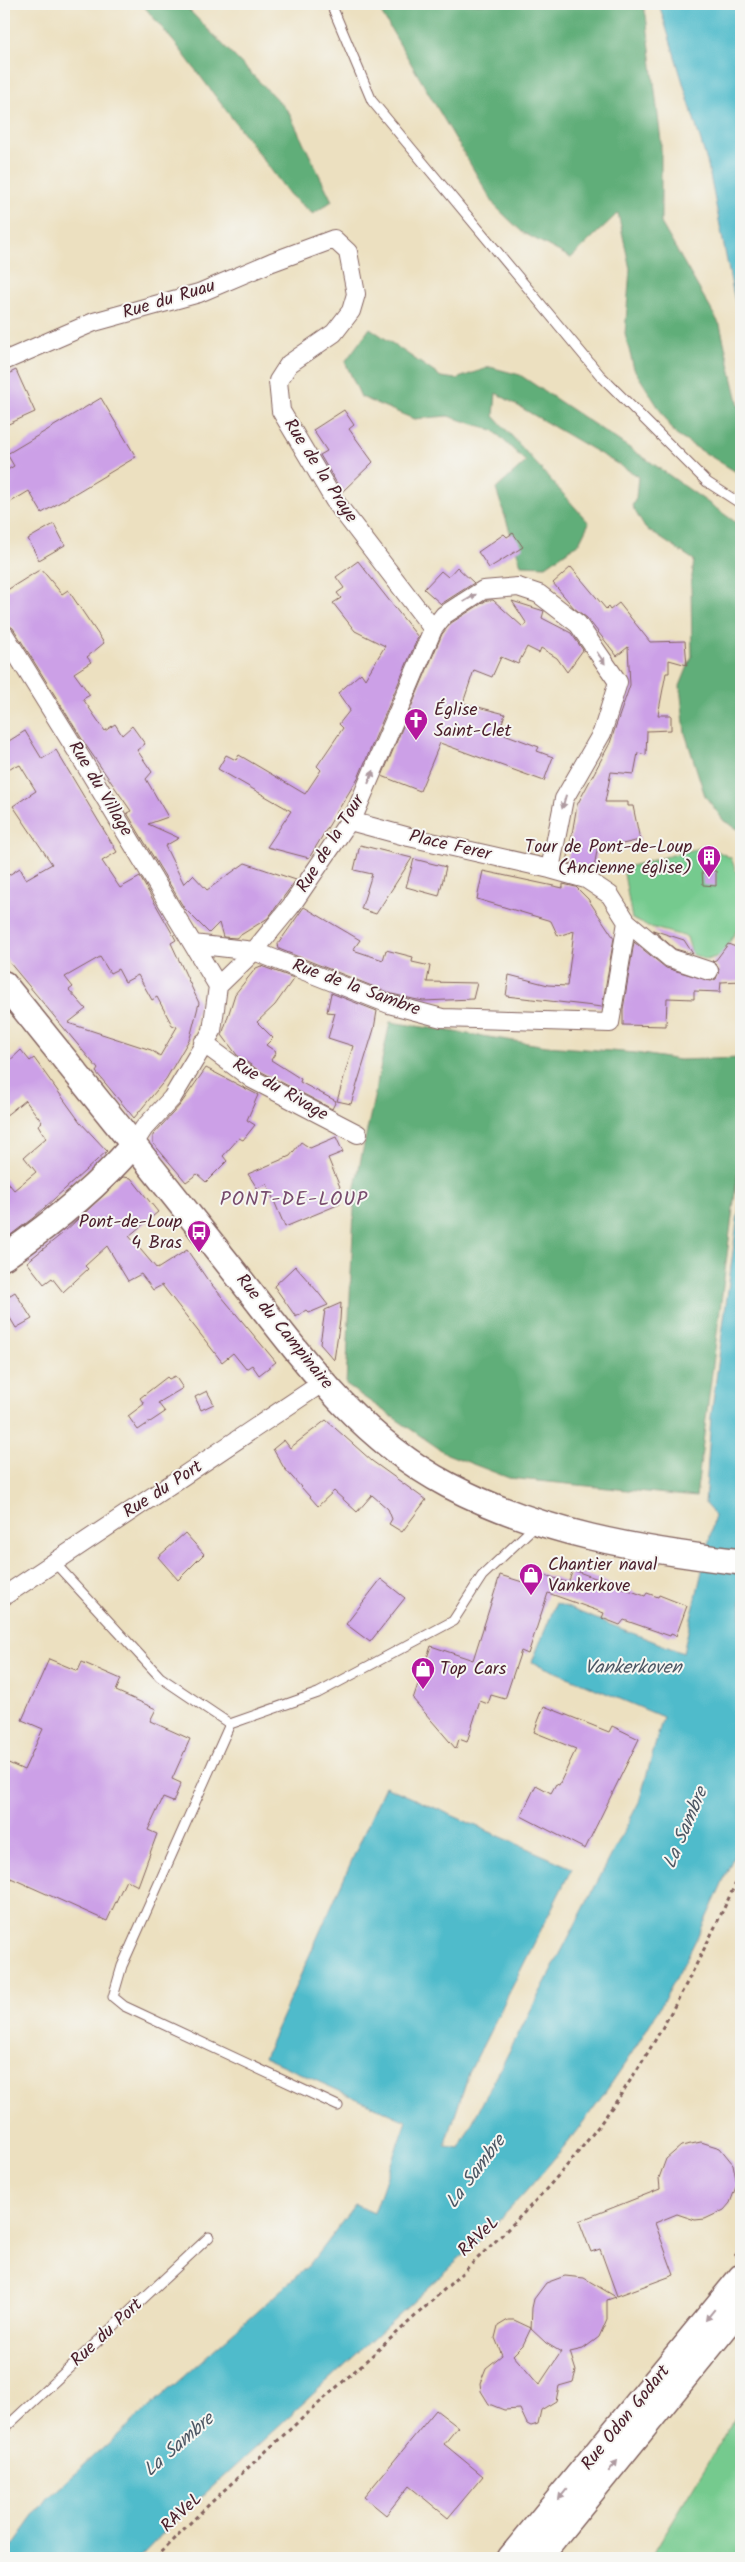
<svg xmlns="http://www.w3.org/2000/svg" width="745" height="2562" font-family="Kalam,sans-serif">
  <rect width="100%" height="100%" fill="#f6f6f2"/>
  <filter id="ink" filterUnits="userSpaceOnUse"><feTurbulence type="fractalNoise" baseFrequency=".02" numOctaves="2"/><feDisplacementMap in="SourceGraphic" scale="10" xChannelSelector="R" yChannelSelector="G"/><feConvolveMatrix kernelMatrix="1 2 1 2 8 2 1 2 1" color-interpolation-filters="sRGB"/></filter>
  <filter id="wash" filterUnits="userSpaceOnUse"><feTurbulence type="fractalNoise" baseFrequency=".0096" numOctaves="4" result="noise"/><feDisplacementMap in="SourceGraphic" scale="20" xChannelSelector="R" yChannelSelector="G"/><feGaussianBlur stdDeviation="1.12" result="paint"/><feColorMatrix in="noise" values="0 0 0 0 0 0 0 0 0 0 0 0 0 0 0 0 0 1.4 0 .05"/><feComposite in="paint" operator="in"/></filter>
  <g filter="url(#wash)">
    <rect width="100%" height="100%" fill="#ece0c0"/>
    <path fill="#75ca8e" stroke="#60745c" d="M707 846 731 858 741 884V923L722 955 706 960 692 954 687 937 650 927 632 919 623 868Z
      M741 2409V2558H650Z"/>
    <path fill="#60ae79" stroke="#556652" d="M142 4H183L288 111 332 201 313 214 290 195 179 48Z
      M376 4H642L646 15 661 141V223L720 325 741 414V475L676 435 634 369 625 334 630 269 618 213 571 258 522 232 495 206Z
      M370 328 441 377 456 379 490 367 520 375 652 463 741 526V831L724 821 705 796 685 733 680 686 692 656 691 585 694 560 645 528 632 506 636 498 638 476 496 393 494 416 589 523 579 543 546 566 521 565 496 489 526 462 493 430 448 416 414 419 361 397 345 362Z
      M390 1022 547 1046 636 1053 679 1060 741 1058V1146L696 1497 509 1478 447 1454 346 1385 355 1187Z"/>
    <path fill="#4fbbcb" stroke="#4c6d7b" d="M659 4H741V332L708 165Z
      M741 1192V1838C678 1996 600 2119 480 2240L169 2527 139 2558H4L47 2498 309 2265 355 2205 374 2213 406 2121 264 2057 385 1786 572 1868 469 2073 445 2146 459 2148 639 1802 663 1717 532 1662 556 1603 683 1653 715 1515 705 1504 711 1417Z"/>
    <g id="blocks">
      <path fill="#cca0e7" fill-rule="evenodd" d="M16 370 35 412 4 426V376Z
        M101 398 136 457 42 513 29 491 4 506V472L14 466 7 454Z
        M344 410 354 425 349 429 373 462 342 492 320 455 327 451 313 430Z
        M54 524 65 545 39 560 28 539Z
        M513 533 523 547 489 568 478 552 504 534 507 537Z
        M358 561 418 637 359 776 309 858 267 847 291 811 218 769 226 755 236 760 239 755 305 794 321 770 317 766 343 728 339 724 350 710 338 693 361 673 365 679 385 646 355 631 333 603 341 598 337 593 344 588 336 577Z
        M457 567 474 583 441 604 424 589 441 571 448 577Z
        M571 567 606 609 608 607 610 610 619 603 650 642 685 641 687 665 669 660V673H666L658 715H671V730L647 731 646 755 638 753 634 774 611 772 605 802H628V806H633L640 840 609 847 598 845 594 868 567 863 577 805 610 743 630 685 628 647 617 656 587 618 574 608 553 583Z
        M41 569 62 594 68 590 104 643 87 657 91 662 74 673 90 695 83 699 105 731 115 724 122 735 132 726 145 744 137 750 152 772 146 779 168 817 148 824 179 838 165 846 184 884 193 875 207 890 245 863 296 880 268 918 236 938 223 937 219 923 209 933 184 908 127 813 131 811 85 744 13 628 6 624 4 592Z
        M487 600H493L523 627 527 624 512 601 544 611 542 618 571 633 583 650 567 672 557 658 541 648 539 653 527 647 518 664 501 657 492 677 474 670 463 703 505 714 499 732 539 747 537 751 553 757 544 781 440 743 420 791 382 776 442 634 451 623Z
        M25 731 42 759 56 750 117 852 102 861 120 888 140 877 176 940 171 943 199 1003 190 1038 166 1079 134 1118 96 1072 98 1069 4 956V878L20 868 26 879 52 864 13 806 36 791 20 765 16 767 15 765 4 772V744ZM100 957 110 973 118 969 125 982 138 975 152 1000 157 997 172 1025 177 1027 160 1056 151 1050 68 1023 86 1009 69 990 73 987 65 977Z
        M360 845 412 858 376 914 361 909 372 874 354 870Z
        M414 859 446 867 439 896 406 887Z
        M483 871 563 888V884L576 887 588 899 614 938 602 1007 506 996 509 975 548 985 567 986 574 931 558 936 551 921 477 899Z
        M702 871H716V886L703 885Z
        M304 907 360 940 353 950 383 960 386 950 413 957 412 962 430 966 427 982 477 983 473 999 423 1001 413 999 392 994 279 949 278 944Z
        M653 930 684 940 693 954 675 949Z
        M634 942 666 968 711 981 716 979 719 969 712 961 716 960 728 944 741 949V981L721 982 720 992 694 991V999L667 998 666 1026 623 1025V1009Z
        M261 966 294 978 275 1005 257 1022 273 1038 266 1045 276 1052 271 1060 301 1079 300 1082 336 1101 332 1109 258 1070 237 1055 222 1035 235 994 256 968Z
        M331 993 377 1011 374 1029 351 1104 337 1101 353 1046 328 1038 335 1013 327 1012Z
        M21 1050 30 1061 34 1058 80 1122 107 1151 33 1218 4 1240V1178L14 1190 36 1172 24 1157 46 1138 38 1125 42 1122 25 1100 4 1117V1066Z
        M206 1068 258 1095 247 1120 255 1125 243 1140 239 1138 223 1156 227 1161 206 1182 197 1174 186 1182 153 1143V1135L180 1105Z
        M336 1137 343 1152 328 1158 340 1187 334 1190 340 1204 285 1227 267 1184 257 1188 248 1174 290 1156 301 1142 310 1148Z
        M123 1177 131 1178 158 1212 129 1236 157 1269 187 1250 207 1279 276 1362 259 1375 252 1365 246 1369 233 1353 222 1362 162 1285 153 1290 141 1274 128 1281 107 1246 85 1266 88 1269 63 1292 52 1278 44 1284 27 1262 63 1233Z
        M295 1266 317 1291 328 1305 309 1313 306 1310 296 1317 274 1286Z
        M15 1292 32 1319 16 1328 4 1308V1299Z
        M341 1303 340 1320 334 1360 320 1344 325 1310Z
        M175 1376 183 1388 158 1403 165 1412 138 1430 128 1416 144 1404 140 1398 167 1377 169 1379Z
        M207 1391 214 1404 201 1410 195 1397Z
        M326 1420 372 1461 426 1500 402 1532 389 1524 392 1519 388 1509 372 1495 357 1512 334 1491 318 1506 284 1468 273 1449 284 1440 290 1448Z
        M185 1533 204 1554 178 1580 158 1557Z
        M573 1570 645 1596 647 1593 658 1597 659 1595 687 1606 676 1636 671 1634 670 1636 624 1620 620 1625 602 1618 604 1613 548 1593 528 1654 521 1651 505 1699 491 1695 488 1704 480 1701 467 1742 459 1739 456 1749 413 1699 431 1646 473 1660 500 1575 529 1584 534 1571 568 1583Z
        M381 1579 405 1598 370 1642 346 1624Z
        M49 1659 78 1671 82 1662 121 1679 116 1691 156 1709 150 1721 190 1739 172 1779 181 1783 173 1802 163 1798 148 1830 157 1834 138 1886 126 1880 107 1921 4 1875V1761L24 1770 43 1729 22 1720Z
        M544 1706 609 1732 612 1726 639 1739 585 1849 521 1816 536 1785 551 1793 556 1784 559 1785 576 1749 534 1732Z
        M701 2142 720 2148 733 2164 737 2184 730 2203 724 2210 705 2219 695 2220 677 2214 655 2223 674 2275 617 2296 600 2249 591 2252 579 2221 660 2189 659 2178 666 2159 681 2146Z
        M565 2276 584 2278 616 2297 607 2300V2319L599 2337 583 2349 570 2352 576 2371 573 2382 559 2386 556 2401 541 2410 538 2424 531 2426 527 2424 520 2409 504 2410 489 2404 481 2391 480 2383 486 2368 502 2355 495 2338 498 2326 508 2320H514L531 2328 523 2345 513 2355 539 2385 561 2352 546 2343 531 2329 532 2308 534 2299 546 2283Z
        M436 2410 458 2427 444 2444 483 2476 448 2518 409 2486 386 2515 364 2497Z"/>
    </g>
  </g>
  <g filter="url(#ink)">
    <use href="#blocks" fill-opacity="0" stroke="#83635f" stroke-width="1"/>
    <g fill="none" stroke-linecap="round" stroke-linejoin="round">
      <g stroke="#83635f" stroke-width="11">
        <path id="lane" d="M331 4 372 101 600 375 707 482 741 504
          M54 1562 160 1677 230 1724
          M338 2106 124 2006 113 1997 122 1966 230 1724 318 1693 453 1621 482 1576 537 1524
          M4 2429 209 2237"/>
      </g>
      <g stroke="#83635f" stroke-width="20">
        <path id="street" d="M4 361 94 322 199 293 272 262 334 239 348 252 356 294 351 311 334 333 289 364 278 381 281 411 334 500 433 629
          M4 634 81 758 218 986
          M627 922 670 958 709 971
          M193 944 254 951 389 1004 442 1018 610 1023 627 922 610 895 586 879 550 869 409 837 350 821
          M203 1043 252 1079 358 1134
          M133 1145 144 1128 172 1098 212 1031 218 986 254 951 291 906 356 811 433 629 444 615 483 590 518 587 539 594 578 624 618 682 602 733 564 799 550 869
          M4 1596 322 1383"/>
      </g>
      <g stroke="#83635f" stroke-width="28">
        <path id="secondary" d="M4 984C77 1074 150 1165 222 1256 289 1340 351 1434 448 1485 539 1533 641 1550 741 1562
          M4 1257C50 1225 97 1188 133 1145
          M510 2558 741 2277
          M538 2558 741 2308"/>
      </g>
      <path stroke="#83635f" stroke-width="3" stroke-dasharray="4 4" stroke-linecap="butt" d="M735 2256 741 2249
        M155 2558C240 2471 334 2391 423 2309 472 2264 520 2220 563 2170 640 2082 692 1977 741 1872"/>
      <use href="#lane" stroke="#fff" stroke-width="9"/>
      <use href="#street" stroke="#fff" stroke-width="18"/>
      <use href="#secondary" stroke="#fff" stroke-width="25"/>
    </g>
    <defs><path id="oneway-solid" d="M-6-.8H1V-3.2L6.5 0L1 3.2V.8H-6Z" transform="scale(1.25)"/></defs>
    <g fill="#ae9aa0">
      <use href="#oneway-solid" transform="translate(470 598) rotate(-31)"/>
      <use href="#oneway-solid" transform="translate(601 658) rotate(55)"/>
      <use href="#oneway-solid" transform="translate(371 777) rotate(-67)"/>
      <use href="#oneway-solid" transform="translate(564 802) rotate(106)"/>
      <use href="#oneway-solid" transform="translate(710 2315) rotate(129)"/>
      <use href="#oneway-solid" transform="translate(613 2466) rotate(-51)"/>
      <use href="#oneway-solid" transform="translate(563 2494) rotate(129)"/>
    </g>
  </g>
  <defs>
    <g id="church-pin" transform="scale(1.25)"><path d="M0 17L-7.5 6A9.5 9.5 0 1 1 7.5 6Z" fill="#b5179e" stroke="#f6f6f2"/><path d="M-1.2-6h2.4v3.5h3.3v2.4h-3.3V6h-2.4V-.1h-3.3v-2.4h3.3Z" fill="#fff"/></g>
    <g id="building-pin" transform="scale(1.25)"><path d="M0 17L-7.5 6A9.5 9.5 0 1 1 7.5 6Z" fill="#b5179e" stroke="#f6f6f2"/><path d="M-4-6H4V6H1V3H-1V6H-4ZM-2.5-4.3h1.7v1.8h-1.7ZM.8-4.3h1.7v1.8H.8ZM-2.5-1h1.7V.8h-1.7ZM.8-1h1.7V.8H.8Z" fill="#fff"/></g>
    <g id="bus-pin" transform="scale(1.25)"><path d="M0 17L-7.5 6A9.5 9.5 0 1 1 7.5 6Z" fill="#b5179e" stroke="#f6f6f2"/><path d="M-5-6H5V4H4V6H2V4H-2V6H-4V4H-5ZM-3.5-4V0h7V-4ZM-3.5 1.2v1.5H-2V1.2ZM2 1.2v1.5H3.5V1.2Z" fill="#fff"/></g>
    <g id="shop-pin" transform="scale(1.25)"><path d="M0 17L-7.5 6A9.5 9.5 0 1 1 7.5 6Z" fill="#b5179e" stroke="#f6f6f2"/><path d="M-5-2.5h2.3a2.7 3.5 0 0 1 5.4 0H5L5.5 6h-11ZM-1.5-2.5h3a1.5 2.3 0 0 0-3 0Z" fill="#fff"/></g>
  </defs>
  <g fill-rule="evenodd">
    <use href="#church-pin" x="416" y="720"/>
    <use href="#building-pin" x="709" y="857"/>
    <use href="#bus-pin" x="199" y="1232"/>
    <use href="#shop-pin" x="531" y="1575"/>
    <use href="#shop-pin" x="423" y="1669"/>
  </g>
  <g text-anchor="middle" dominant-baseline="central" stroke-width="4" stroke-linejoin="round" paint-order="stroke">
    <g font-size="18" fill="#4a1f2b" stroke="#f6f6f2">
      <text transform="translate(169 300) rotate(-17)">Rue du Ruau</text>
      <text transform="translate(320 471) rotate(57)">Rue de la Praye</text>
      <text transform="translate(100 789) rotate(59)">Rue du Village</text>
      <text transform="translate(331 844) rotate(-58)">Rue de la Tour</text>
      <text transform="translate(450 846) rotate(13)">Place Ferer</text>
      <text transform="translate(356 988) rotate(20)">Rue de la Sambre</text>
      <text transform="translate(280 1090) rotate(30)">Rue du Rivage</text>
      <text transform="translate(284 1332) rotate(51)">Rue du Campinaire</text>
      <text transform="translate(163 1490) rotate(-33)">Rue du Port</text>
      <text transform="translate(479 2237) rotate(-44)">RAVeL</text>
      <text transform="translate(107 2333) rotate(-43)">Rue du Port</text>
      <text transform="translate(626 2418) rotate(-51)">Rue Odon Godart</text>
      <text transform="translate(182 2513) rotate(-43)">RAVeL</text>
    </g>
    <g font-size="18" fill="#4a1f2b" stroke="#f6f6f2" text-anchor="start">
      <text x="434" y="710">Église<tspan x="434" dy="21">Saint-Clet</tspan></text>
      <text x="692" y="847" text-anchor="end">Tour de Pont-de-Loup<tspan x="692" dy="21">(Ancienne église)</tspan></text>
      <text x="182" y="1222" text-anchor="end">Pont-de-Loup<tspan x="182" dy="21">4 Bras</tspan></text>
      <text x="548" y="1565">Chantier naval<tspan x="548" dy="21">Vankerkove</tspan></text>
      <text x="440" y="1669">Top Cars</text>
    </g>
    <g font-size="19" font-style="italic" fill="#4c5663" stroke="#f6f6f2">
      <text x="633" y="1668">Vankerkoven</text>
      <text transform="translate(686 1828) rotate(-67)">La Sambre</text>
      <text transform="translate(476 2172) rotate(-53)">La Sambre</text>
      <text transform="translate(179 2445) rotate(-41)">La Sambre</text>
    </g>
    <g font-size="20" letter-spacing="1" fill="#784c6d" stroke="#f6f6f2">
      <text x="294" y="1200">PONT-DE-LOUP</text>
    </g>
  </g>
  <rect width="745" height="2562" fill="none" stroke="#f6f6f2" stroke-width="20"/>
</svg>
